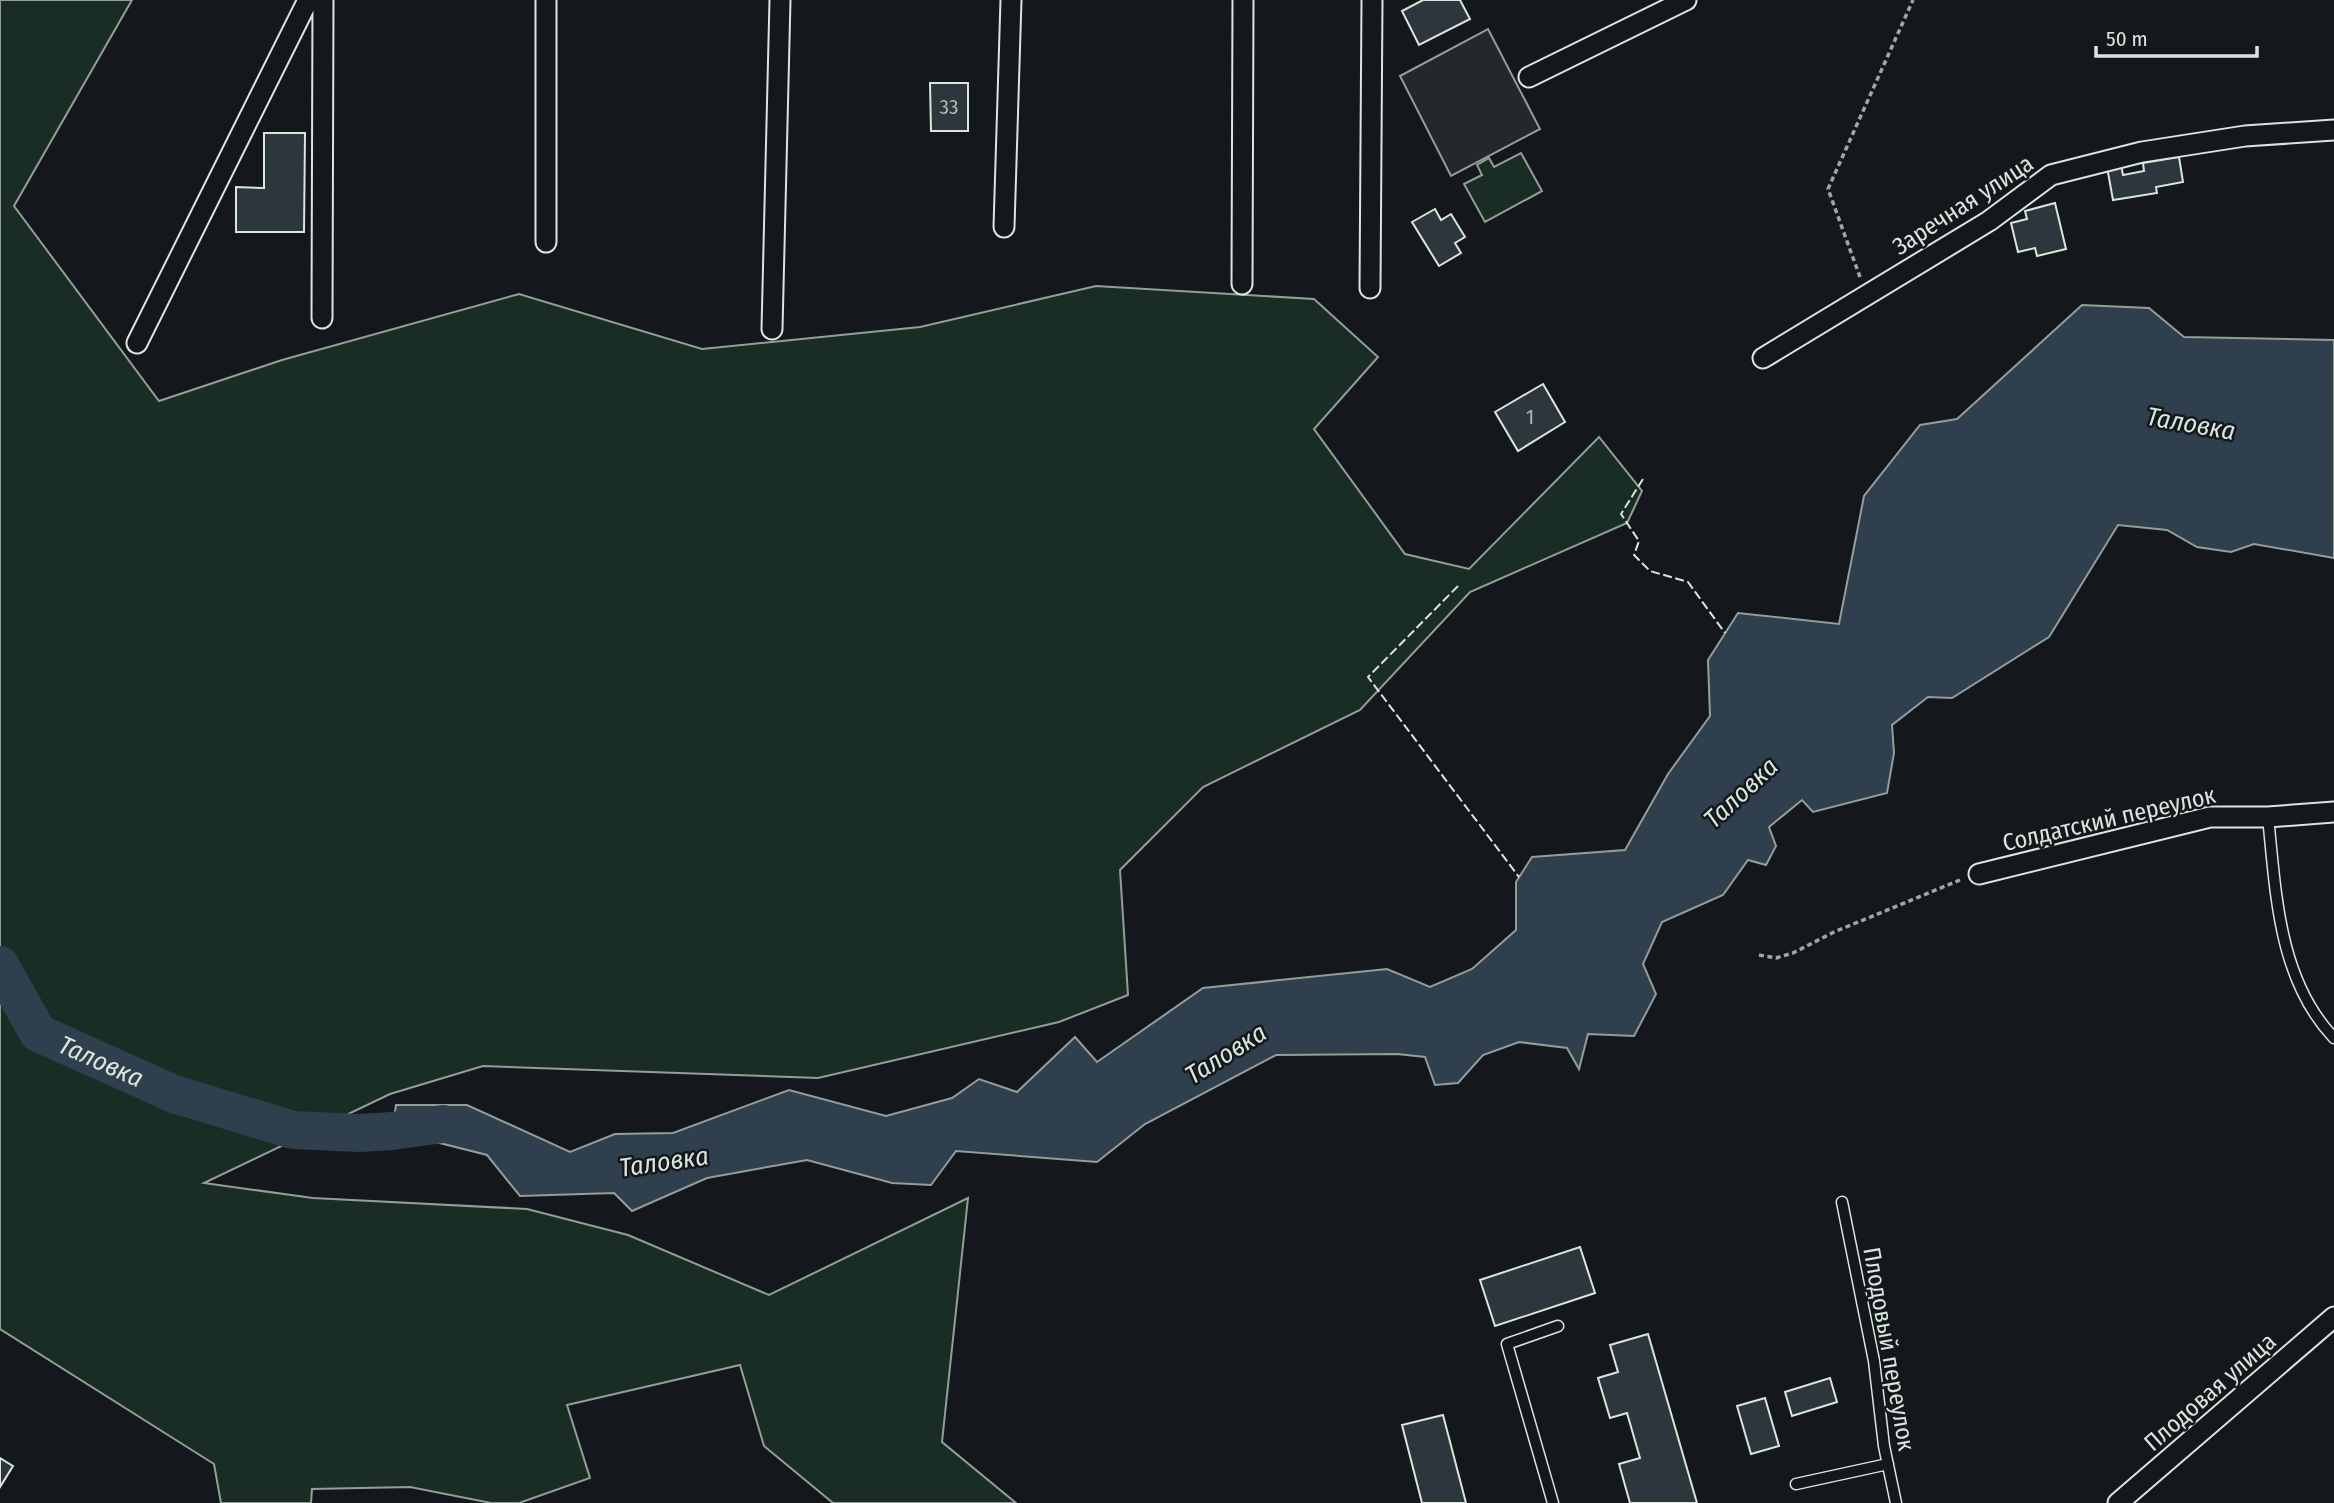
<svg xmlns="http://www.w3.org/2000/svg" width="2334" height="1503" font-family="'Fira Sans Condensed',sans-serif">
  <rect width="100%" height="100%" fill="#14181c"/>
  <path fill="#1a2d24" stroke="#939e99" stroke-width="2" d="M0 0H132L14 206 159 401 282 360 519 294 702 349 920 327 1096 286 1314 299 1378 357 1314 429 1405 554 1469 569 1599 437 1642 491 1627 523 1470 592 1360 710 1203 787 1120 870 1128 995 1059 1022 818 1078 483 1066 390 1094 204 1183 313 1198 527 1209 628 1235 769 1295 968 1198 942 1442 1016 1503H833L764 1446 740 1365 567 1405 590 1478 519 1503H491L410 1487 312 1489 311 1503H221L214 1464 0 1329Z
    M1521 153 1542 191 1485 222 1464 184 1482 175 1477 165 1489 158 1494 167Z"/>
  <path fill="#24282b" stroke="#939e99" stroke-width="2" d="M1488 29 1540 129 1451 176 1400 76Z"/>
  <path fill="#2f3f4d" stroke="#939e99" stroke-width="2" d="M2082 305 2149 308 2184 337 2334 340V558L2254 544 2231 552 2197 547 2167 530 2118 525 2049 637 1952 698 1928 697 1892 725 1894 753 1887 793 1813 812 1802 800 1769 827 1776 846 1766 865 1748 860 1723 895 1662 922 1643 964 1656 994 1634 1036 1588 1034 1579 1069 1567 1048 1519 1042 1483 1055 1458 1083 1435 1085 1425 1057 1397 1054 1276 1055 1145 1124 1097 1162 956 1151 931 1185 892 1183 807 1160 707 1178 632 1211 614 1193 520 1196 487 1155 392 1131 396 1105H467L570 1152 615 1134 673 1133 789 1090 886 1116 952 1098 979 1079 1017 1092 1075 1037 1097 1062 1203 988 1387 969 1430 987 1472 969 1516 930V882L1532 857 1625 850 1668 774 1710 716 1708 660 1738 613 1839 624 1864 496 1920 425 1957 419Z"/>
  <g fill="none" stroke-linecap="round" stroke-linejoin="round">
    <path stroke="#2f3f4d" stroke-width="38" id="s1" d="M0 965 38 1033 174 1094 293 1130 360 1133 392 1131 443 1124"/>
  </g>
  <path fill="#2c363c" stroke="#d8e6dc" stroke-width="2" d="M1423 0H1460L1470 19 1419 45 1402 11Z
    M930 83H968V131H931Z
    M264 133H305L304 232H236V187L264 188Z
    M2179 157 2183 182 2156 187 2157 193 2113 200 2107 167 2121 165 2123 175 2144 171 2143 163Z
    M2055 203 2066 249 2037 256 2035 248 2018 252 2011 223 2027 219 2025 211Z
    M1435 209 1441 220 1451 214 1465 237 1455 243 1461 253 1439 266 1412 222Z
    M1543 384 1565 422 1518 451 1495 412Z
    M1580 1247 1595 1293 1495 1326 1480 1280Z
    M1648 1334 1697 1503H1630L1619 1464 1640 1458 1627 1413 1610 1418 1598 1378 1618 1372 1610 1345Z
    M1830 1378 1837 1402 1792 1416 1785 1392Z
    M1765 1398 1779 1446 1751 1454 1737 1406Z
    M1443 1415 1466 1503H1422L1402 1425Z
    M0 1458 13 1466 0 1487Z"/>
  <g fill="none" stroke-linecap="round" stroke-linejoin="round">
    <g stroke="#d8e6dc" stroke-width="13">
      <path id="service" d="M2268 817C2276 893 2278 979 2334 1038
        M1842 1202 1874 1361 1884 1446 1896 1503
        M1796 1484 1888 1464
        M1553 1503 1507 1344 1558 1326"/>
    </g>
    <g stroke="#d8e6dc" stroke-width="23">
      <path id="minor" d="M1529 77 1686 0
        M1004 227 1011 0
        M546 242V0
        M1242 284 1243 0
        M1370 288 1372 0
        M322 318 323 0
        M772 329 780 0
        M137 343 308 0
        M1763 358 1989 221 2051 175 2142 152 2245 136 2334 130
        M1979 874 2210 817H2268L2334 812
        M2118 1503 2334 1317"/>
    </g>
    <path stroke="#9da8a2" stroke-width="3.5" stroke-dasharray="5 3.5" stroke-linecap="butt" d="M1860 277 1828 189 1913 0
      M1759 955 1776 958 1793 953 1834 932 1960 880"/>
    <use href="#service" stroke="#14181c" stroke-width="10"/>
    <use href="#minor" stroke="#14181c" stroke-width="19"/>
    <path stroke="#d8e6dc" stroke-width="2" stroke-dasharray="9 3.5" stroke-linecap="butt" d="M1643 479 1621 514 1639 541 1634 555 1650 571 1688 582 1725 633
      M1458 586 1368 677 1519 877"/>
  </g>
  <g text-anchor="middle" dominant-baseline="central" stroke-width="5" stroke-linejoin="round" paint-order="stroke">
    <g font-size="21" fill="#adbab4">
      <text x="949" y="107">33</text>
      <text x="1530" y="417">1</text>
    </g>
    <g font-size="24" fill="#d8e6dc" stroke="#14181c">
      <text transform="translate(1963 205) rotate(-33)">Заречная улица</text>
      <text transform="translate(2109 819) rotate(-13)">Солдатский переулок</text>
      <text transform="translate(1889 1349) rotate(80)">Плодовый переулок</text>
      <text transform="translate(2210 1392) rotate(-41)">Плодовая улица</text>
    </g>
    <g font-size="26" font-style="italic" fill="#d8e6dc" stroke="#14181c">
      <text transform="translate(2191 424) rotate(10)">Таловка</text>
      <text transform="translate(1741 793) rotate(-43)">Таловка</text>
      <text transform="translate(1226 1054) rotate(-32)">Таловка</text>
      <text stroke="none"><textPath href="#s1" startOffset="147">Таловка</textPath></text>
      <text transform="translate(664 1162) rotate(-8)">Таловка</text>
    </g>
  </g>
  <path d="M2096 46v10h161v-10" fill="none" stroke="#d8e6dc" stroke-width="3.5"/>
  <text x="2106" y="46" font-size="21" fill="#d8e6dc" stroke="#14181c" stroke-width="5" paint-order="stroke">50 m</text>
</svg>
